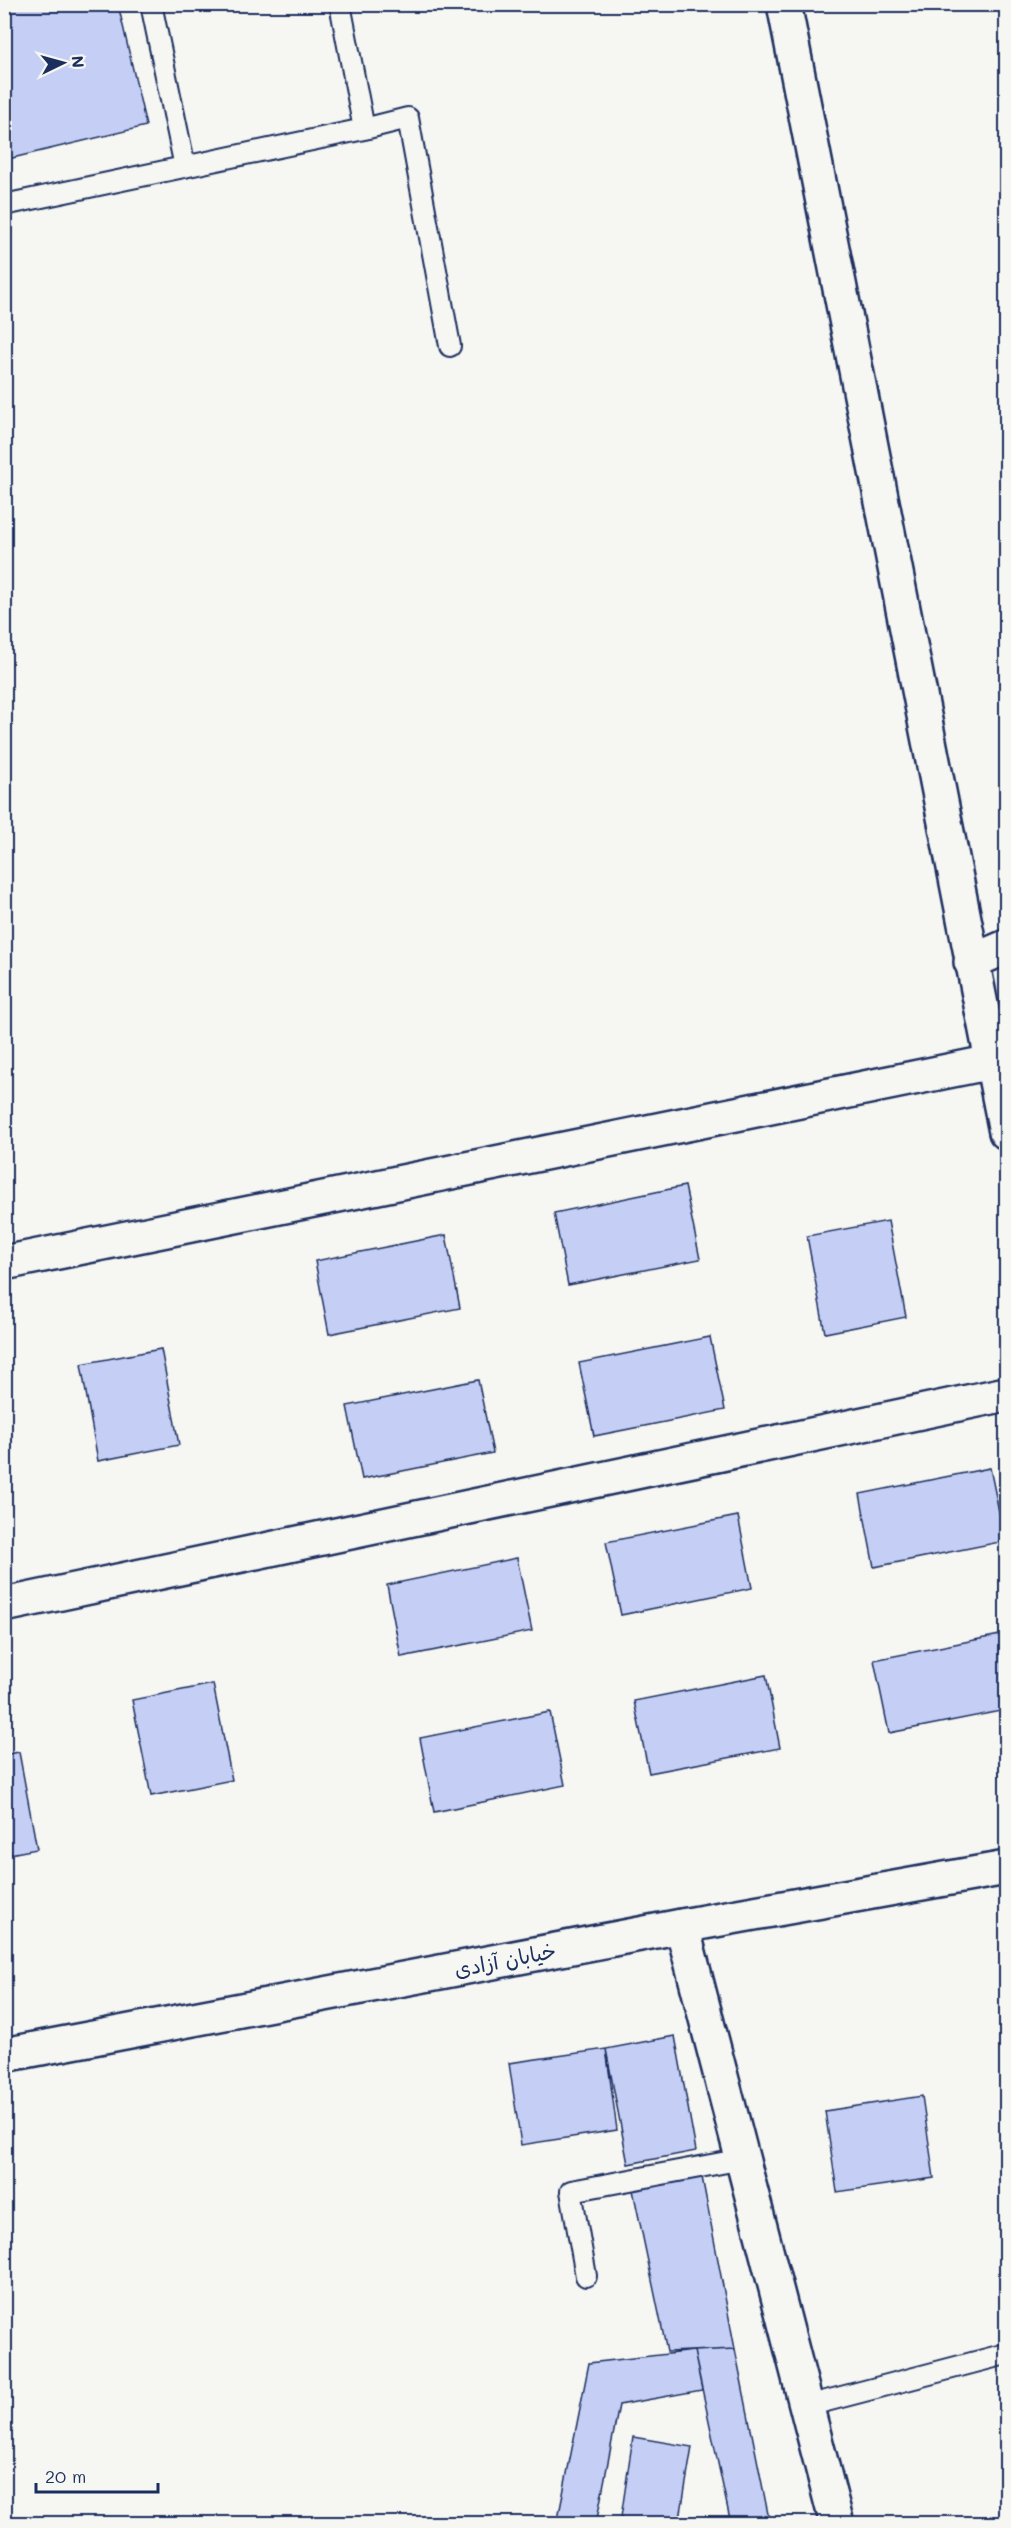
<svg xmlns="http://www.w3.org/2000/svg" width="1011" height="2528" font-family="Mali,'Playpen Sans Arabic',sans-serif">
  <rect width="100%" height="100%" fill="#f6f6f2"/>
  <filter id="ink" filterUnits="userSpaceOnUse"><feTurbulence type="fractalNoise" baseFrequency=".0167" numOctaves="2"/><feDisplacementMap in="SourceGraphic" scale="12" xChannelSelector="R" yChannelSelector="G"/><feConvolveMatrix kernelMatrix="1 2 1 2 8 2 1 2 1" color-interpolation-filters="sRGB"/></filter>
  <g filter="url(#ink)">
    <path fill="#c5cff6" stroke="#1b2f5e" stroke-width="1.5" d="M4 4H118L146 126 4 160Z
      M685 1186 700 1259 568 1285 554 1213Z
      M888 1221 906 1317 825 1333 807 1236Z
      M446 1235 460 1308 329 1334 315 1261Z
      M710 1337 725 1410 594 1436 579 1363Z
      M161 1349 179 1445 98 1461 81 1364Z
      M478 1380 493 1453 362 1479 347 1406Z
      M990 1468 1005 1541 874 1567 860 1494Z
      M738 1516 752 1588 621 1615 606 1542Z
      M517 1558 532 1631 401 1657 387 1585Z
      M1005 1634 1006 1710 889 1733 874 1660Z
      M766 1675 780 1748 649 1773 634 1701Z
      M213 1684 232 1780 151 1796 132 1700Z
      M550 1712 565 1785 434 1812 420 1738Z
      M19 1752 37 1849 4 1855V1755Z
      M675 2036 696 2151 628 2164 606 2049Z
      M606 2049 617 2130 521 2145 509 2063Z
      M922 2096 934 2178 837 2192 825 2111Z
      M702 2177 735 2349 667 2352 633 2190Z
      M735 2349 770 2524H731L694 2351Z
      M694 2351 702 2390 619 2405 596 2524H557L589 2363Z
      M633 2437 692 2447 679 2524H620Z"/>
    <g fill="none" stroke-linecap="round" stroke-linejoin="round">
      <g stroke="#1b2f5e" stroke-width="24">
        <path id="lane" d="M151 4 185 167
          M340 4 364 129 408 118 450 346
          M4 205 364 129
          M586 2276 571 2191 743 2159
          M807 2406 1006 2354"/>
      </g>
      <g stroke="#1b2f5e" stroke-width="38">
        <path id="street" d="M971 962 1006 947
          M4 1263 992 1062
          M4 1605 1006 1394
          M682 1926 837 2524"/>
      </g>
      <g stroke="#1b2f5e" stroke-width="38">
        <path id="secondary" d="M784 4 1006 1132
          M4 2055 682 1926 1006 1868"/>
      </g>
      <use href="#lane" stroke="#f6f6f2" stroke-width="20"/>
      <use href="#street" stroke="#f6f6f2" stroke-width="33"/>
      <use href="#secondary" stroke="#f6f6f2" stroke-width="33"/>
    </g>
  </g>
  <g text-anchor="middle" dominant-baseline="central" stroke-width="4.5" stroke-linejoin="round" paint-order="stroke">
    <g font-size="21" fill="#1b2f5e" stroke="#f6f6f2">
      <text transform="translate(505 1959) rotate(-11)">خیابان آزادی</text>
    </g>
  </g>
  <rect width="1011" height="2528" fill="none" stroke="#f6f6f2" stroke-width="24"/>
  <rect x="12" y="12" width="987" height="2504" fill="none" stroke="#1b2f5e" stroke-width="2" filter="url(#ink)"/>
  <g transform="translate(63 63) rotate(85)" stroke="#f6f6f2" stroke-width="4.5" paint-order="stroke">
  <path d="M0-4.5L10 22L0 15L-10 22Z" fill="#1b2f5e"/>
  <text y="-9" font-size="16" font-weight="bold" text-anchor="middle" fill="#1b2f5e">N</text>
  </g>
  <path d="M36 2483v9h122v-9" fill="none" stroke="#1b2f5e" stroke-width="3"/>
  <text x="45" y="2483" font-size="18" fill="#1b2f5e" stroke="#f6f6f2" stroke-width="4.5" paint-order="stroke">20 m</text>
</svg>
